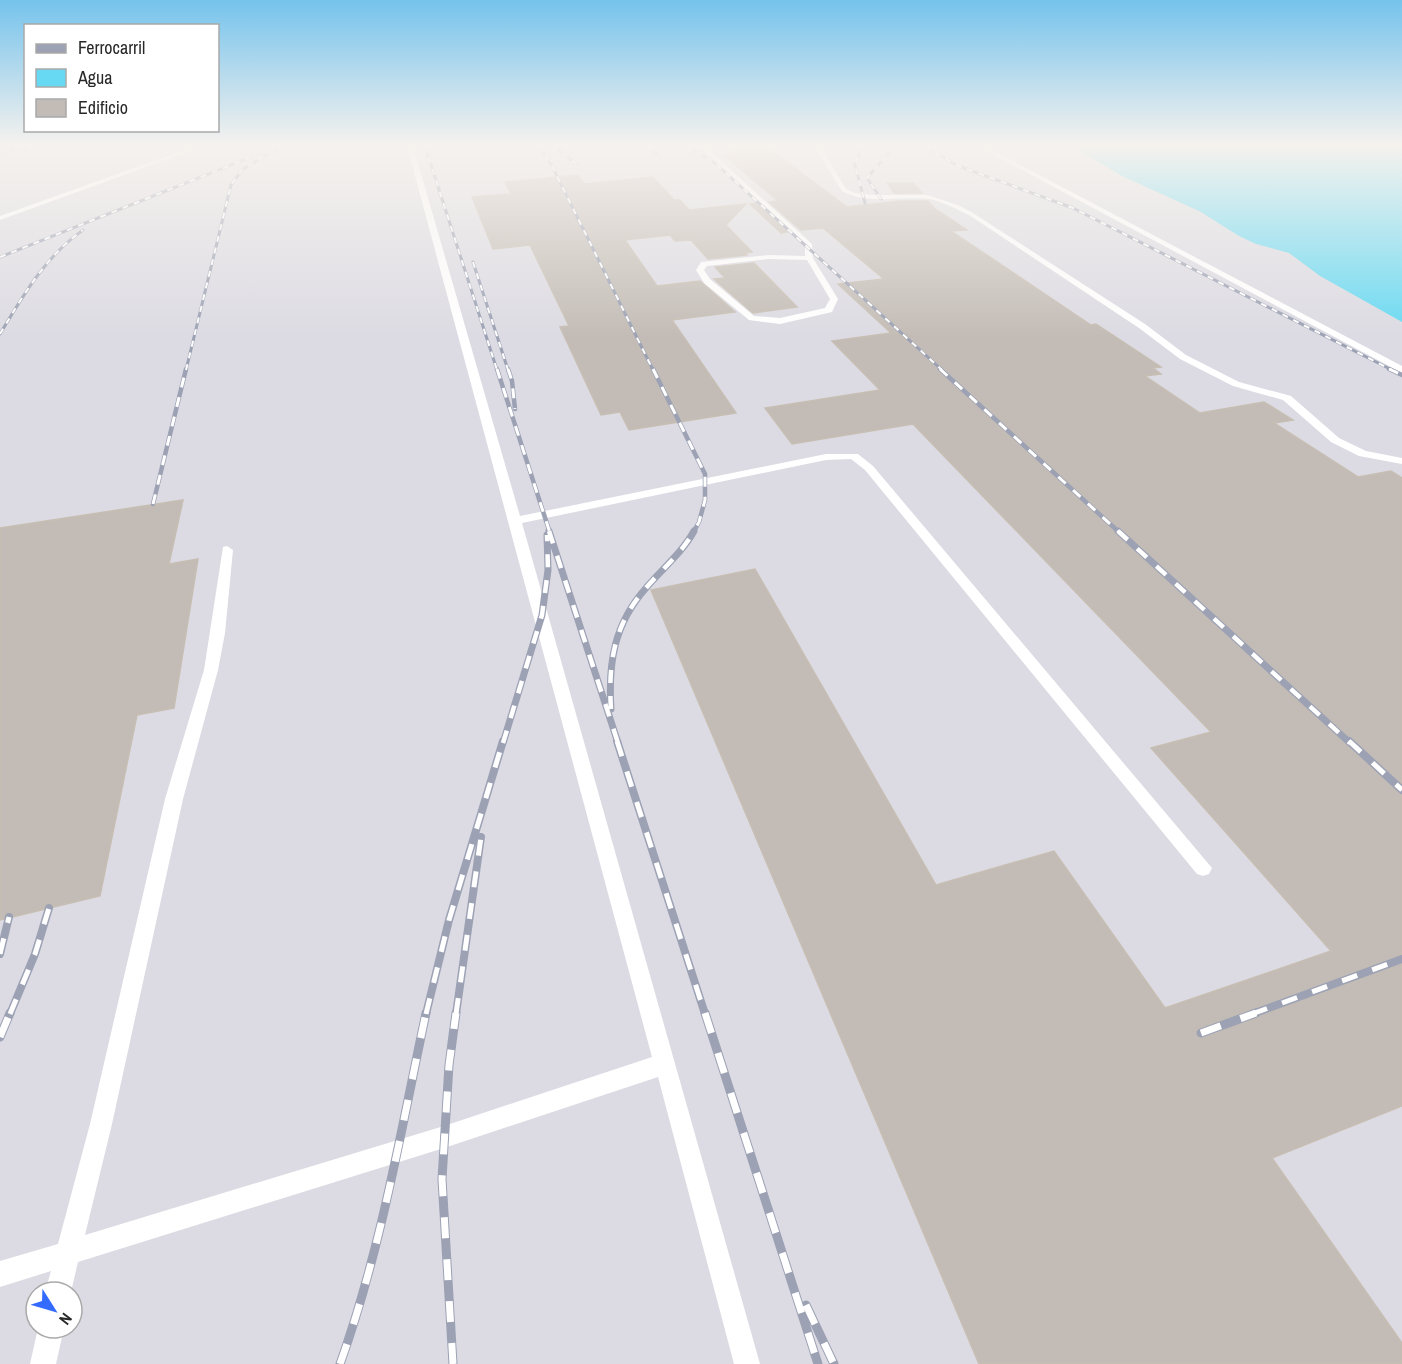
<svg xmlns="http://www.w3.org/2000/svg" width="1402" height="1364" font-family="'Archivo Narrow',sans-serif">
  <rect width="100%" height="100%" fill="#ece2d9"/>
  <path fill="#dcdbe3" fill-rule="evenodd" d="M0 146H1071L1109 169 1199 211 1239 236 1289 253 1320 276 1402 322V1364H0ZM36 1292H72V1328H36Z"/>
  <path fill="#68d9f2" d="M1071 146H1402V322L1320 276 1289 253 1256 244 1239 236 1199 211 1122 176Z"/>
  <path fill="#c3bcb6" stroke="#c7beb3" stroke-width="1.5" d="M724 146H766L847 207 900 201H928L935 209 967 230 951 231 1091 325 1096 324 1161 367 1153 368 1161 374 1145 376 1200 413 1264 402 1293 420 1274 423 1358 477 1391 471 1402 478V1106L1272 1158 1402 1343V1364H979L651 590 755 569 936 885 1054 851 1165 1008 1331 951 1151 748 1211 732 913 424 792 444 765 408 880 390 832 341 891 333 838 284 884 279 823 228 801 230 769 202 778 201 724 155H735Z
    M578 175 584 184 653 177 674 200H680L689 210 746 204 726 225 752 252 745 253 747 255 708 259 691 240 675 241 670 235 625 240 657 286 700 281 735 312 672 320 736 413 629 430 620 412 601 415 560 327 569 326 530 245 493 249 472 197 511 194 505 182Z
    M887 183H913L922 193H894Z
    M756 203 787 232 781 233 750 204Z
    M754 263 797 307 753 313 714 279 725 278 715 267Z
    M183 500 169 564 198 559 174 708 137 715 100 896 0 920V528Z"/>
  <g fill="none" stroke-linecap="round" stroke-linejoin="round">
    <path fill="#fff" fill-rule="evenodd" d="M196 146H204L0 220V216Z
      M407 146H413L520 516 826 454H858L873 466 1212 868 1209 874 1203 876 1197 874 865 470 851 459 826 460 522 523 760 1364H734L658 1077 444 1148 78 1262 71 1292H45L51 1271 0 1287V1261L58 1244 90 1124 165 799 204 670 223 547 227 546 233 550 225 633 218 670 183 799 112 1124 85 1235 444 1126 652 1057Z
      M695 146 708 149 812 244 813 258 838 299 832 312 780 324 749 320 704 283 696 270 701 262 769 255 805 256V246L704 151ZM769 259 807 260 830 299 825 308 780 318 754 316 710 279 704 270 707 266Z
      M814 146H820L846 189 854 193 873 195H927L958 205 973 213 1145 324 1186 355 1239 382 1291 396 1339 438 1366 451 1402 458V464L1359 456 1331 442 1283 400 1233 386 1180 359 1139 328 969 215C956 209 943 202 930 199 900 195 870 206 842 191Z
      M977 146H984L1402 366V373Z
      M38 1328H64L56 1364H30Z"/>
    <g stroke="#9ca2b4" stroke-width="3">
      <path id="rail-far4" d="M425 146 497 370
        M538 146 552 166 653 370
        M553 146 577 164
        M649 146 659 156
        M686 146 715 163 942 370
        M862 146 855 165 865 203
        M925 146 956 165 1073 208 1392 370
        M4 151 42 146
        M881 199 867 178 895 146
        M0 257 251 157
        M473 262 508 370
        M0 334C24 294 45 257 83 230
        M186 370 231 185 242 170 280 146"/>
    </g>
    <g stroke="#9ca2b4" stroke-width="4.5">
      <path id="rail-far3" d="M497 369 550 533
        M508 369 512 381 515 409
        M653 369 705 474V500L699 522 693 533
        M940 369 1120 533
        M1389 369 1402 375
        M153 504 186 369"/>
    </g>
    <g stroke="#9ca2b4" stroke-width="7">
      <path id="rail-far2" d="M549 531 618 743
        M1118 531 1350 743
        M611 709C608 663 614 624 646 588 662 569 682 553 694 531
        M503 743 542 615 548 570 547 535"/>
    </g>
    <g stroke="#9ca2b4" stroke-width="8">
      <path id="rail-far1" d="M617 741 705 1014
        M1349 741 1402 790
        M0 954 9 917
        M10 1014 35 954 49 908
        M426 1014 449 920 503 741
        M456 1014 481 837
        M1252 1014 1402 959"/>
    </g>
    <g stroke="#9ca2b4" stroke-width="9">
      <path id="rail" d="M705 1013 818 1364
        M1201 1033 1256 1013
        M0 1037 10 1013
        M806 1305 834 1364
        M340 1364C381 1250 401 1130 426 1013
        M453 1364 442 1179 449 1065 456 1013"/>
    </g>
    <use href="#rail-far4" stroke="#fff" stroke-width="2" stroke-dasharray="6" stroke-linecap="butt"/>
    <use href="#rail-far3" stroke="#fff" stroke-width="3" stroke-dasharray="10" stroke-linecap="butt"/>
    <use href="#rail-far2" stroke="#fff" stroke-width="4.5" stroke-dasharray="13" stroke-linecap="butt"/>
    <use href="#rail-far1" stroke="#fff" stroke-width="5" stroke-dasharray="16" stroke-linecap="butt"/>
    <use href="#rail" stroke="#fff" stroke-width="7" stroke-dasharray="21" stroke-linecap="butt"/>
  </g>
  <linearGradient id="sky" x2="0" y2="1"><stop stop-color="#75c3ec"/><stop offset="0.43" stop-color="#f6f2ee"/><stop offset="1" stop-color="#f6f2ee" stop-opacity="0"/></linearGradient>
  <rect width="1402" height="337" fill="url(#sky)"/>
  <rect x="24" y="24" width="195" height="108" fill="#ffffff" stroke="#a9a9a9" stroke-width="1.5"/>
  <rect x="36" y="44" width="30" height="9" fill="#9ca2b4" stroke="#a9a9a9" stroke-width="1.5"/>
  <text x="78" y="54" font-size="18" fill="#282828">Ferrocarril</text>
  <rect x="36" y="69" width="30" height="18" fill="#68d9f2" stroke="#a9a9a9" stroke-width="1.5"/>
  <text x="78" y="84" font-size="18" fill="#282828">Agua</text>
  <rect x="36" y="99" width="30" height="18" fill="#c3bcb6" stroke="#a9a9a9" stroke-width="1.5"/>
  <text x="78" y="114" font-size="18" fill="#282828">Edificio</text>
  <g transform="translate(54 1310) rotate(127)"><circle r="28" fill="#ffffff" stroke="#a9a9a9" stroke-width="1.5"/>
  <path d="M0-4.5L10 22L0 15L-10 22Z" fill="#336bff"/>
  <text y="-9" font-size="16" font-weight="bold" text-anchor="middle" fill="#282828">N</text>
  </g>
</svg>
